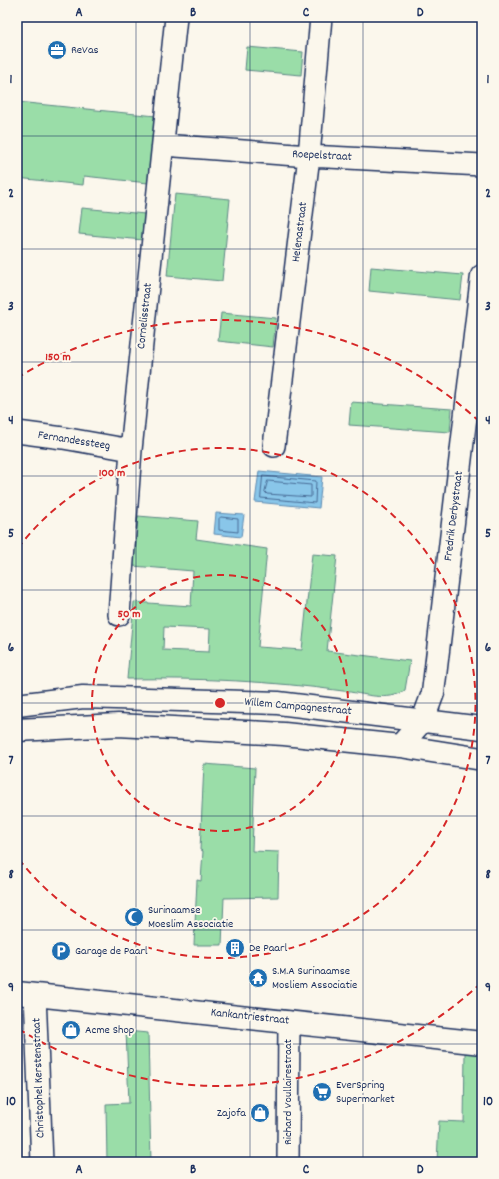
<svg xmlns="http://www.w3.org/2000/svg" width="499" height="1179" font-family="Dekko,sans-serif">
  <rect width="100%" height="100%" fill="#fbf7ec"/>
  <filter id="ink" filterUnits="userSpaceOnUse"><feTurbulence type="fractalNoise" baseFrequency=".025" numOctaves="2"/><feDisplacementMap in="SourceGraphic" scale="8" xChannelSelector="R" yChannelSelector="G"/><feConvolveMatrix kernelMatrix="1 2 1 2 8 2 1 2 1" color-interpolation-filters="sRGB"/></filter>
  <g filter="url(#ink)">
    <path fill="#9adda8" stroke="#5a8683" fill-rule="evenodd" d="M247 47 303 52 301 75 245 70Z
      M17 102 156 116 148 183 84 176 83 185 17 178Z
      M175 194 230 199 222 281 167 276Z
      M82 208 145 214 143 240 79 234Z
      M371 267 463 275 460 300 369 291Z
      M221 313 276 318 273 347 218 341Z
      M351 402 452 409 450 432 349 425Z
      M138 516 198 521 196 539 267 549 258 647 302 650 312 554 337 556 327 651 410 661 405 690C389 703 362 693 343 691 272 681 200 678 127 679L134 602 191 606 193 571 133 566ZM164 627 210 629 209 652 163 650Z
      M204 764 255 768 252 851 279 852 278 897 224 898 222 945H194L197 880 201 881 203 851 200 850Z
      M126 1031 148 1033 151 1162H107L106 1104 129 1103Z
      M465 1053 482 1054V1162H437L439 1121 464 1122Z"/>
    <path fill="#89c6e9" stroke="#5d8ab1" d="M259 471 322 477 319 508 255 502Z
      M216 513 244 515 241 537 214 534Z"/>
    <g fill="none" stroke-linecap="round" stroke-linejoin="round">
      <path stroke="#476b96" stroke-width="1" d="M263 476 316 481 315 503 261 498Z
        M268 481 311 485V497L267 494 265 492Z
        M221 517 238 519V532L219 530V519Z"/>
      <g stroke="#1b2f5e" stroke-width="24">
        <path id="minor" d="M163 145 309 156 482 165
          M17 432 63 438 131 450
          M274 446 309 156 321 17
          M119 615 131 450 176 17
          M35 995 42 1162
          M288 1162 289 1022"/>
      </g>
      <g stroke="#1b2f5e" stroke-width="25">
        <path id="tertiary" d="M17 993 482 1043"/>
      </g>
      <g stroke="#1b2f5e" stroke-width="25">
        <path id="secondary" d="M17 705 83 697 278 703 482 728
          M17 730 118 725 284 734 400 746 482 759
          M400 746 423 720 433 693 482 276"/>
      </g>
      <use href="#minor" stroke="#fbf7ec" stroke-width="21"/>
      <use href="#tertiary" stroke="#fbf7ec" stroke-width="22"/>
      <use href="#secondary" stroke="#fbf7ec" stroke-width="22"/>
    </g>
  </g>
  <path fill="none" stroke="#1b2f5e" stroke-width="1" stroke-opacity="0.55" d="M136 17V1162M250 17V1162M363 17V1162M17 136H482M17 249H482M17 362H482M17 476H482M17 590H482M17 703H482M17 816H482M17 930H482M17 1044H482"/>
  <g fill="none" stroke="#d62828" stroke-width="2" stroke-dasharray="7 5">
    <circle cx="220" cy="703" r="128"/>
    <path d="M18 548A255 255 0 1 1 18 858"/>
    <path d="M481 983A383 383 0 0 1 17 1028M17 378A383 383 0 0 1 481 423"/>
  </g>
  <defs>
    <g id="office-disc" transform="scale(1)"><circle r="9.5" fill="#1f6fb2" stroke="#fbf7ec"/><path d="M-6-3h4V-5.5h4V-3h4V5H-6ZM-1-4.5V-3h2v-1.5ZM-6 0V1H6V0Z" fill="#fff"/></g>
    <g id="mosque-disc" transform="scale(1)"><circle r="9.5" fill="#1f6fb2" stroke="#fbf7ec"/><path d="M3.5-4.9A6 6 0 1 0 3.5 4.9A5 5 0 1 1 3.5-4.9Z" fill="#fff"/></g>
    <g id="building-disc" transform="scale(1)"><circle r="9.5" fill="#1f6fb2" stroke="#fbf7ec"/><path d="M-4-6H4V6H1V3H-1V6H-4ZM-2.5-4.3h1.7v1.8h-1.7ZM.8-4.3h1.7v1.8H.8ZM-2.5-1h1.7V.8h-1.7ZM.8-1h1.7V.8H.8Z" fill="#fff"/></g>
    <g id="parking-disc" transform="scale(1)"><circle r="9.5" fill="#1f6fb2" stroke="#fbf7ec"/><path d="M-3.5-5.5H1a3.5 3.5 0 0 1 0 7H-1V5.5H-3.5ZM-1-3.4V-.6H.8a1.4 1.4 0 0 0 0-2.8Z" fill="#fff"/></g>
    <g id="temple-disc" transform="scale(1)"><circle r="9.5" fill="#1f6fb2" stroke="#fbf7ec"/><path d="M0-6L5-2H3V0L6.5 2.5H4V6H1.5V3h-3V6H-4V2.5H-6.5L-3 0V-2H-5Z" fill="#fff"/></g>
    <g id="shop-disc" transform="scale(1)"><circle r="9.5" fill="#1f6fb2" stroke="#fbf7ec"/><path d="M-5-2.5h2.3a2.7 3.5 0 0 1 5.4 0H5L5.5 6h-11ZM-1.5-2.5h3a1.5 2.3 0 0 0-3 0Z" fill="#fff"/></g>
    <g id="supermarket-disc" transform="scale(1)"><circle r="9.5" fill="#1f6fb2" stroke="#fbf7ec"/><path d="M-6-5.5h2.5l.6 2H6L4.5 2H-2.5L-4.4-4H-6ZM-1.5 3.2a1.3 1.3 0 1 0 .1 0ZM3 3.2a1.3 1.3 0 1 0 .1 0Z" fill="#fff"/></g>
  </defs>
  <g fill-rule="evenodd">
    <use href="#office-disc" x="57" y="50"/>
    <use href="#mosque-disc" x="134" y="917"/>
    <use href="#building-disc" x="235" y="948"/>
    <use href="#parking-disc" x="61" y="951"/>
    <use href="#temple-disc" x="258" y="978"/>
    <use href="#shop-disc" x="71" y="1030"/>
    <use href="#supermarket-disc" x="322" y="1092"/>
    <use href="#shop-disc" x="260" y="1113"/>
  </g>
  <g text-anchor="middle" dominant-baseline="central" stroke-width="4" stroke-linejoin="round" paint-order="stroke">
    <g font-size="12" fill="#1b2f5e" stroke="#fbf7ec" text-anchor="start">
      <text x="71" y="50">ReVas</text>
      <text x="148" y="910">Surinaamse<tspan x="148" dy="14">Moeslim Associatie</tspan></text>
      <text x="249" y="948">De Paarl</text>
      <text x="75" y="951">Garage de Paarl</text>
      <text x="272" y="971">S.M.A Surinaamse<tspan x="272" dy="14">Mosliem Associatie</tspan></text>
      <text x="85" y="1030">Acme Shop</text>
      <text x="336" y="1085">EverSpring<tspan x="336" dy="14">Supermarket</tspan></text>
      <text x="246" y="1113" text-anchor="end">Zajofa</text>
    </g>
    <g font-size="12" fill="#1b2f5e" stroke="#fbf7ec">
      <text transform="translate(322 156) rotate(3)">Roepelstraat</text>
      <text transform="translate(300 232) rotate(-83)">Helenastraat</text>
      <text transform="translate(145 316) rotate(-84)">Cornelisstraat</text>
      <text transform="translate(74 441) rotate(9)">Fernandessteeg</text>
      <text transform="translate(454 516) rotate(-83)">Fredrik Derbystraat</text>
      <text transform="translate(298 707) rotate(5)">Willem Campagnestraat</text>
      <text transform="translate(250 1017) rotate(6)">Kankantriestraat</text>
      <text transform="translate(39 1078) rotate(-92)">Christophel Kerstenstraat</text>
      <text transform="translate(288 1092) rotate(-90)">Richard Voullairestraat</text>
    </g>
  </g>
  <circle cx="220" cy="703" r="6" fill="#d62828" stroke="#fbf7ec" stroke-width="2"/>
  <g font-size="12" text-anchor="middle" font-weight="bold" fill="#d62828" stroke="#fbf7ec" stroke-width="4" stroke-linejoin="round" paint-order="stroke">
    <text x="58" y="360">150 m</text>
    <text x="112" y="476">100 m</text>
    <text x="129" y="617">50 m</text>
  </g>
  <rect width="499" height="1179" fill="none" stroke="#fbf7ec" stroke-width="44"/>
  <rect x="22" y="22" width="455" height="1135" fill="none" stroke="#1b2f5e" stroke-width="1.5"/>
  <g font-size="13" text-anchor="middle" font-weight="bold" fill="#1b2f5e">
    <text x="79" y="16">A</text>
    <text x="193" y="16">B</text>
    <text x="306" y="16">C</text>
    <text x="420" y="16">D</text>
    <text x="11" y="83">1</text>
    <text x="488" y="83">1</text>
    <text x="11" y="197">2</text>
    <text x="488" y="197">2</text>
    <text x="11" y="310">3</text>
    <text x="488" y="310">3</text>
    <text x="11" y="424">4</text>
    <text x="488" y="424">4</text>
    <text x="11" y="537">5</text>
    <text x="488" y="537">5</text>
    <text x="11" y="651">6</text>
    <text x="488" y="651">6</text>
    <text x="11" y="764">7</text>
    <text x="488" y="764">7</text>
    <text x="11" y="878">8</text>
    <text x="488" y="878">8</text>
    <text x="11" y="991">9</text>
    <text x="488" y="991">9</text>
    <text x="11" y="1105">10</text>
    <text x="488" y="1105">10</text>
    <text x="79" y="1173">A</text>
    <text x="193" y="1173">B</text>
    <text x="306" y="1173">C</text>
    <text x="420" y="1173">D</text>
  </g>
</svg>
